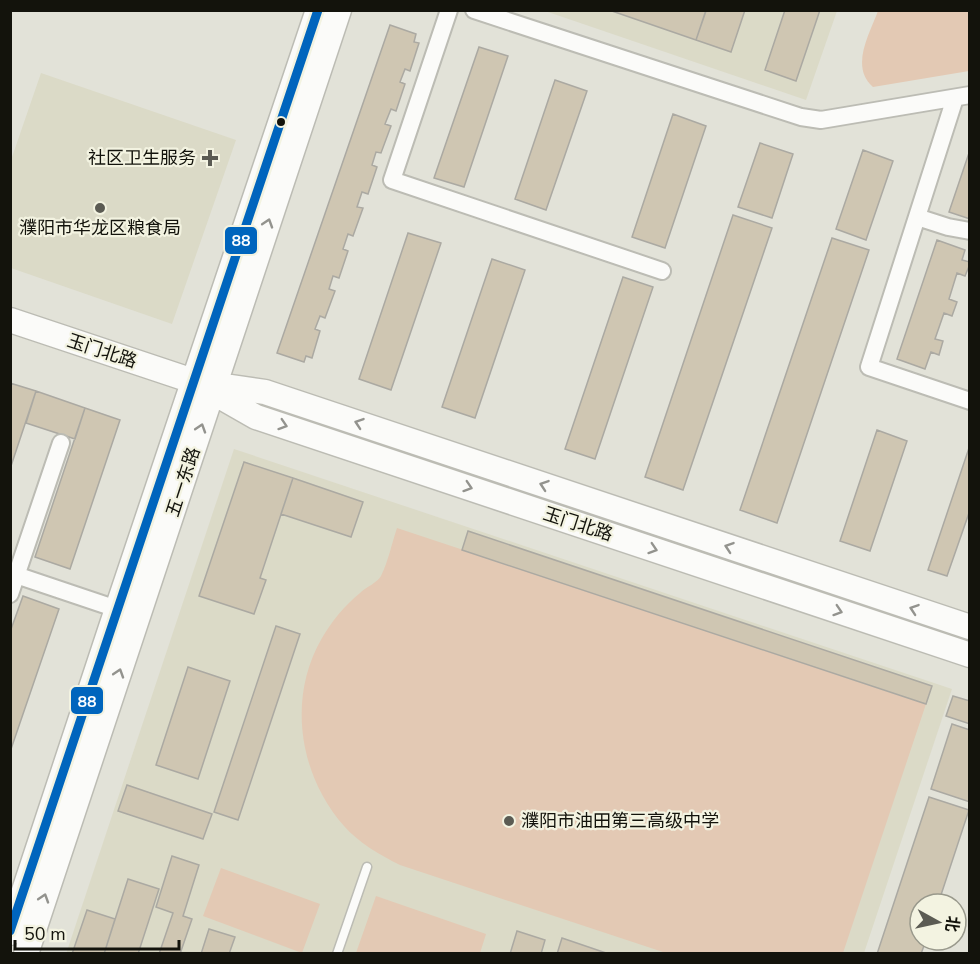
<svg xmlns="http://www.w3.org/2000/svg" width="980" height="964" font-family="'Nunito Sans','Noto Sans SC',sans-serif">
  <rect width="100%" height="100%" fill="#e2e2d8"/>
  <path fill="#dbdac7" d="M545 11H837L806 100Z
    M41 73 236 140 172 324 11 268V160Z
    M234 449 952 689 864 953 66 954Z"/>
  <path fill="#e3c9b4" d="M878 11H969V71L873 87C850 67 869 35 878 11Z
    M397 528 926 704 843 953H666L400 865C380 855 359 843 344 826 299 775 287 698 322 638 332 621 344 606 360 593 366 587 377 583 381 576 388 562 392 543 397 528Z
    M221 868 320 904 302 953 203 916Z
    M376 896 486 934 480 953H356Z"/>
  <path fill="#cfc6b2" stroke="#aba9a2" stroke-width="1.5" d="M609 10H703L706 11 696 40Z
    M706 10H745L731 52 696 40Z
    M785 10H820L796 81 765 70Z
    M390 25 416 34 414 42 419 43 410 71 405 69 400 82 405 84 396 111 391 109 385 124 391 126 381 153 376 152 372 165 377 167 368 194 362 192 357 207 363 208 353 236 348 234 343 249 348 251 339 278 333 276 329 289 335 291 325 318 320 316 315 329 320 331 312 358 306 356 304 362 277 353Z
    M479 47 508 56 464 187 434 178Z
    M555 80 587 91 546 210 515 199Z
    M673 114 706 126 665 248 632 237Z
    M760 143 793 154 772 218 738 207Z
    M863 150 893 161 866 240 836 229Z
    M970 150V219L949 212Z
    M733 215 772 228 683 490 645 477Z
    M408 233 441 243 391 390 359 379Z
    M832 238 869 250 777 523 740 510Z
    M937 240 965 250 962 260 970 262V264L965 276 957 273 949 299 957 302 952 316 944 313 935 339 943 341 939 355 931 352 925 369 897 359Z
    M492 259 525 270 475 418 442 407Z
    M623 277 653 287 595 459 565 449Z
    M10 383 36 391 10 469Z
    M36 391 85 408 75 439 26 423Z
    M85 408 120 420 70 569 35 557Z
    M877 430 907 441 870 551 840 541Z
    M970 445V510L947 576 928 570Z
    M244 462 293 478 260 578 266 580 254 614 199 596Z
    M293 478 363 502 351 537 281 514Z
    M468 531 932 686 926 704 462 550Z
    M23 596 59 609 10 752V632Z
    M276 626 300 634 238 820 214 812Z
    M188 667 230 681 198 779 156 765Z
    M953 696 970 701V724L946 716Z
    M952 724 970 730V802L931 789Z
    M127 785 212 814 203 839 118 811Z
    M929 797 969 810 938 904H920V940H926L921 954H877Z
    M172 856 199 865 183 916 192 919 180 954H159L173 913 156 907Z
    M128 879 159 889 138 954H104Z
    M87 910 115 919 104 954H72Z
    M209 929 235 937 229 954H201Z
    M517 931 545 940 541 954H510Z
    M562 938 609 954H557Z"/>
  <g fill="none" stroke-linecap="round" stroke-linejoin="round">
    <g stroke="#bcbcb4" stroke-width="11">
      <path id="lane" d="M337 954 367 867"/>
    </g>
    <g stroke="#bcbcb4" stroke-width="20">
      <path id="street" d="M449 10 392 180 662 271
        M474 10 801 117 821 120 970 95
        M955 98 869 367 970 401
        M917 217 948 227 970 231
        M10 573 117 609
        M10 594 61 443"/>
    </g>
    <g stroke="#bcbcb4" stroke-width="27">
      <path id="secondary" d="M10 320 193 381 256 417 970 655
        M210 384 265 392 970 627
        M10 933 117 609 318 10
        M26 954 339 10"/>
    </g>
    <use href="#lane" stroke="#fbfbf9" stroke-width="8"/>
    <use href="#street" stroke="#fbfbf9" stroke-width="16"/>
    <use href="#secondary" stroke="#fbfbf9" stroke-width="24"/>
    <g stroke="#f3f3e1" stroke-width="14">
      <path id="bus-1" d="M10 931 318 10"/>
    </g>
    <use href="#bus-1" stroke="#0065bd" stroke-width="9"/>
  </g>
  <defs><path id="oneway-chevron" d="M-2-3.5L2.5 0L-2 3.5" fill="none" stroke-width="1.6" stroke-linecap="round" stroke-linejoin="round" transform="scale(1.5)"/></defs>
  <g stroke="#93938e">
    <use href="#oneway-chevron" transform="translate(268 223) rotate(-72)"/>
    <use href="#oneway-chevron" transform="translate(359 423) rotate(-161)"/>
    <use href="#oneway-chevron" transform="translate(283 425) rotate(18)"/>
    <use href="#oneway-chevron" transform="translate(201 428) rotate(-72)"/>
    <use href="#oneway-chevron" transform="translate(544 485) rotate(-161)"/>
    <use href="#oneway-chevron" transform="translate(468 487) rotate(18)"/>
    <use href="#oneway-chevron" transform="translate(729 547) rotate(-161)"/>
    <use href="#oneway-chevron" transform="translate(653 549) rotate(18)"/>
    <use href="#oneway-chevron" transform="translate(914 609) rotate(-161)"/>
    <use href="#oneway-chevron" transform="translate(838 611) rotate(18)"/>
    <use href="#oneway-chevron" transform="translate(119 673) rotate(-72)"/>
    <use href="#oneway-chevron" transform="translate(44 898) rotate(-72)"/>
  </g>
  <circle fill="#13130c" stroke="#f3f3e1" stroke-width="2" cx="281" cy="122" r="5"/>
  <g fill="#5b5b53" stroke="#f3f3e1" stroke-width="2">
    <path d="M207 149h6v6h6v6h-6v6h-6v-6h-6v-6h6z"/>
    <circle cx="100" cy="208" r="6"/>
    <circle cx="509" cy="821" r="6"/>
  </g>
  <g text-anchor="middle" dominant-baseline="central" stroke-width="4.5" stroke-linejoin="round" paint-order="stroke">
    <g font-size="18" fill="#13130c" stroke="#f3f3e1" text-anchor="end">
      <text x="196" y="158">社区卫生服务</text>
      <text x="100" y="228" text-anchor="middle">濮阳市华龙区粮食局</text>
      <text x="521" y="821" text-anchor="start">濮阳市油田第三高级中学</text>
    </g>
    <g font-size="18" fill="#13130c" stroke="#f3f3e1">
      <text transform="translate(102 351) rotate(18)">玉门北路</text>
      <text transform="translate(183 482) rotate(-72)">五一东路</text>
      <text transform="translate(578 524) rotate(18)">玉门北路</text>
    </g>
  </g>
  <g stroke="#f3f3e1" stroke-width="2">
    <rect x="224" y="226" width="34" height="29" rx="6" fill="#0065bd"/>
    <rect x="70" y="686" width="34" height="29" rx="6" fill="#0065bd"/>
  </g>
  <g font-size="16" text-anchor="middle" font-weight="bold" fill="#fff">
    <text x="241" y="246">88</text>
    <text x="87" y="707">88</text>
  </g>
  <rect width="980" height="964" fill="none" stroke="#13130c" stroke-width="24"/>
  <g transform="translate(938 922) rotate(98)"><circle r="28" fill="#f3f3e1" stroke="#99998c" stroke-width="1.5"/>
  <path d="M0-4.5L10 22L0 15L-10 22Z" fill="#5b5b53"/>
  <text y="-9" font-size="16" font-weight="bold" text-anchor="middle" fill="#13130c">北</text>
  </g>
  <path d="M15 940v9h164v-9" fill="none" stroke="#13130c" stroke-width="3"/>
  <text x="24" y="940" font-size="18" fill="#13130c" stroke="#f3f3e1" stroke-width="4.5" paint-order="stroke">50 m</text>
</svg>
